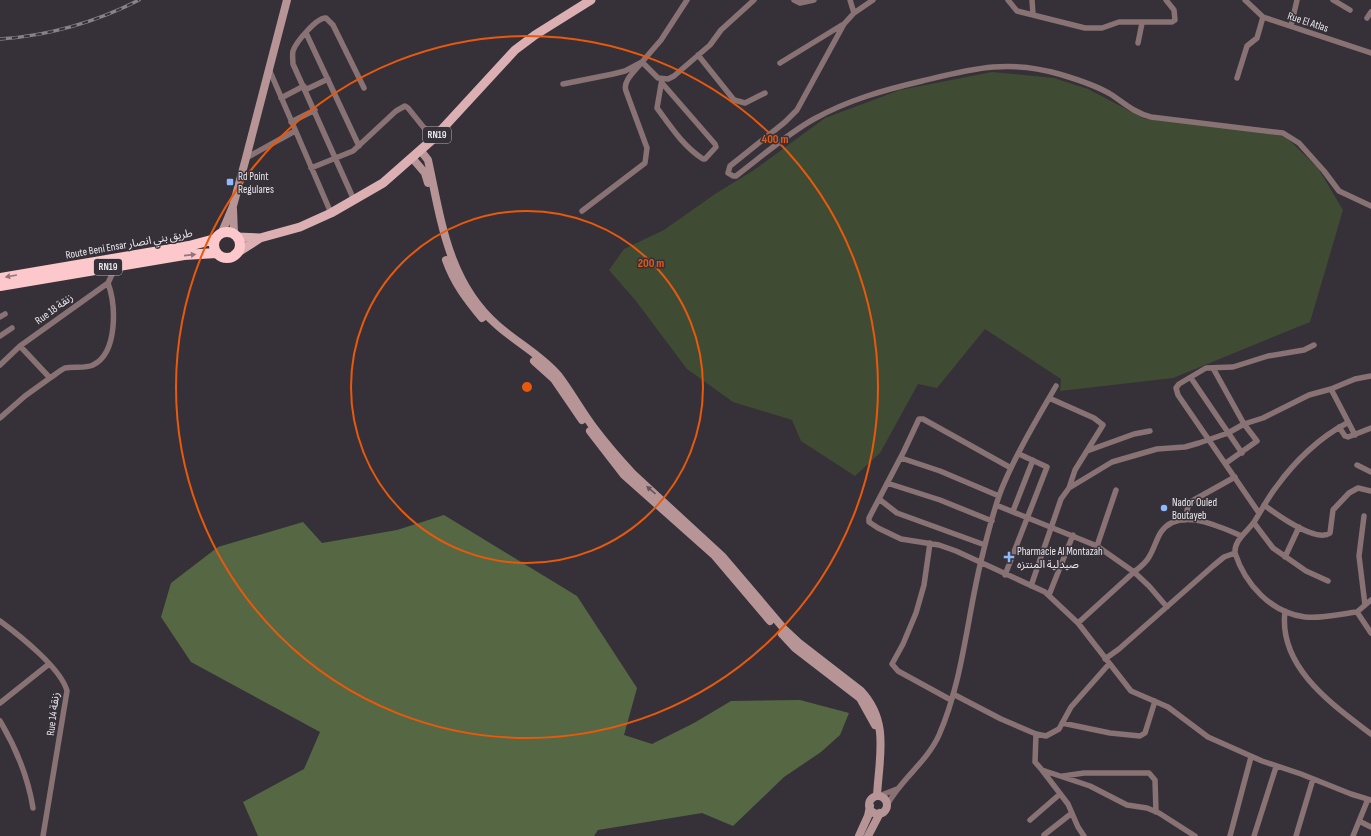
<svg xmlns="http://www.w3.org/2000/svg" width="1371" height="836" font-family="'Sofia Sans Condensed','Noto Sans Arabic',sans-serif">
  <rect width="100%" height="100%" fill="#363139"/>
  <path fill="#3f4c33" d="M992 72 1054 78 1088 89 1145 119 1241 128 1286 137 1318 168 1343 210 1310 322 1173 378 1060 391 1061 379 985 329 937 388 918 384 880 453 855 476 801 441 792 420 733 402 687 369 636 301 609 270 624 249 664 230 715 194 754 170 825 118 900 90Z"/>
  <path fill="#556843" d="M444 515 577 596 637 688 624 735 652 744 694 723 731 701 800 700 849 713 840 735 821 752 784 777 733 826 702 813 598 830 594 836H258L243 802 304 769 320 732 191 662 161 617 171 583 218 547 303 522 322 543 397 530Z"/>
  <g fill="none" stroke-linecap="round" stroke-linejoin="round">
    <path stroke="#887273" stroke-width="5.5" d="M794 0 800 3 814 0
      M850 0 854 13
      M873 0 854 13 844 24 797 110 785 122 730 166 728 173 733 176H736C761 157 787 134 814 119 848 100 884 90 922 81 972 69 1007 59 1059 74 1076 79 1096 85 1112 95 1125 104 1135 113 1151 117L1283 133 1299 143 1324 171 1339 191 1371 206
      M1008 0 1017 11 1085 28H1102L1119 22H1172L1175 20 1174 10 1166 0
      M1032 0 1033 14
      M1245 0 1263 17 1371 53
      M1333 0 1350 10
      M1367 18 1371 12
      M1291 26 1297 0
      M306 33 359 146
      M1138 43 1142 23
      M698 55 734 100 745 103 765 93
      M780 63 842 25
      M269 69 331 213
      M1237 78 1247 46 1257 38 1263 17
      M662 83 715 144 716 147 705 159H703C683 146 671 127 657 108L662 79
      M563 84 613 74 625 71 642 62 661 40 687 0
      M305 90 328 79
      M281 98 304 86
      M291 122 315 110
      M246 158 295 131
      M311 168 353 151 396 111 405 106 408 108 433 139
      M354 200 293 64C293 60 292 55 293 51 296 42 317 17 326 18L333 25 364 88
      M582 211 645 163 647 148 626 91C622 81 636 70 642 62L658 78 668 79 674 76 710 45 721 30 754 0
      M0 317 5 314
      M0 336 12 328
      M0 365 20 346 108 283 116 266
      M1213 368 1244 424 1257 441 1226 463
      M50 378C55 375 60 370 65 368 75 366 84 369 93 365 118 353 116 305 108 283
      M1191 378 1242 453
      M1331 389 1355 435
      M1049 398 1094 418 1103 425 1075 470 1069 488
      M0 418 25 396 50 378 20 346
      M1347 423C1320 437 1295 461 1277 486 1268 497 1262 510 1254 522 1247 532 1234 540 1235 553 1245 584 1271 613 1305 617 1322 619 1340 614 1357 612L1371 633
      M1339 427 1345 436 1348 437 1371 428
      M1087 451 1134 434 1150 431
      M901 458 940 471 999 496
      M1357 465 1371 472
      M1011 468 923 419H919L904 451 869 518V522L878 528 901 539 939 545 956 551 1045 592 1078 623 1131 691 1168 707 1208 737 1262 761 1301 774 1351 794 1371 800
      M887 483 940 500 992 521
      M879 499 897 513 985 545
      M996 505 1097 546 1134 572C1139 568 1146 563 1149 557 1154 549 1156 540 1161 532 1179 506 1220 527 1242 536
      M1264 505C1276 514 1316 543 1330 533L1333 510 1349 493 1358 488 1371 491
      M1013 511 1033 460
      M1259 513 1178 395 1176 388 1179 384 1206 368 1233 367 1268 356 1304 350 1314 345
      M1364 516 1359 556 1365 605
      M1185 520 1188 506 1192 501 1235 477
      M1254 523 1273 548 1306 571 1328 581
      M930 543 924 585 916 613 903 644 892 664 898 671 951 700
      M1097 546 1116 490
      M1285 557 1299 527
      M1005 575 1047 467 1019 454
      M1031 586 1061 499 1069 488 1112 462 1157 449 1185 447 1199 443 1228 433 1244 424 1263 418 1309 395 1331 389 1355 379 1371 376
      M1049 595 1073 535
      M1285 611C1278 667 1332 704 1371 734
      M1357 612 1371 600
      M0 621C19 635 61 668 67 691L43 836
      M1078 623 1134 572 1149 586 1167 607
      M1105 659 1119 649 1213 566 1224 557 1235 553
      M953 694 1001 719 1036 734 1046 736 1059 729 1071 707 1109 664
      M0 703 49 664
      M0 721C16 748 28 777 33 808
      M1062 723 1110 733 1140 736 1145 733 1155 701
      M1036 734 1035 762 1042 770 1090 786 1127 805 1147 808 1159 813 1195 836
      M1042 770 1068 804 1078 827 1084 836
      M1063 776 1084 773H1149L1155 780 1156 812
      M879 796 897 789
      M887 805C901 779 927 762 939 735 963 680 967 618 981 561 987 536 993 511 1002 488 1017 452 1037 419 1056 386
      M1030 820 1060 794
      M1359 821 1371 827
      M1044 835 1072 813
      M1230 836 1251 757
      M1254 836 1276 767
      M1296 836 1313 779
      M1353 836 1368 799"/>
    <path stroke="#b79597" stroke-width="8" d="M421 151 428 160C441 220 448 282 497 325 516 342 541 355 558 375 571 392 581 411 594 428 606 444 619 459 633 474L723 557 785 630 799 643 861 691C890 722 879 757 877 796
      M413 159 425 173 428 183
      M233 209 234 234
      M222 232 233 206 246 158 287 0
      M446 260C454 283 467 300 482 318
      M534 361 554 379 582 420
      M590 431 624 475 714 555 770 621
      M782 634 795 648 860 698 875 725
      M869 805a9 9 0 1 1 18 0a9 9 0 1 1-18 0Z
      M859 836 868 816 870 806
      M868 836 880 813"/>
    <path stroke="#dcb0b3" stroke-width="9" d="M237 237 260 238
      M235 254 260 238 300 227 331 213 383 183 433 139 515 50 535 35 591 0"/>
    <path stroke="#fdc8cb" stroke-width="10" d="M214 245a13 13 0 1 1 26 0a13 13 0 1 1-26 0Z
      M0 278 189 246 215 239
      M0 286 184 255 216 253"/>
    <g stroke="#88838a" stroke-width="3.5">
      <path id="rail" d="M0 39C47 36 97 22 139 0"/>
    </g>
    <use href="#rail" stroke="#363139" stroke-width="2" stroke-dasharray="6" stroke-linecap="butt"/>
  </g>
  <defs><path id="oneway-solid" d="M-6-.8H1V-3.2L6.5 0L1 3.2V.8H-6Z"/></defs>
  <g fill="#90757b">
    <use href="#oneway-solid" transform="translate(190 255) rotate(-6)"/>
    <use href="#oneway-solid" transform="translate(11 276) rotate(170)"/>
  </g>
  <use fill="#63545a" href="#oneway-solid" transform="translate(651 490) rotate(-139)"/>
  <g fill="none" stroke="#e8590c" stroke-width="2">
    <circle cx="527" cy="387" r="176"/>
    <circle cx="527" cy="387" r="351"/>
  </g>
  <g fill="#8eb9fd" stroke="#363139" stroke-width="1.5">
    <rect x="226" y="178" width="8" height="8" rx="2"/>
    <circle cx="1164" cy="508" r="4"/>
    <path d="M1007 551h4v4h4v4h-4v4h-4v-4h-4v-4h4z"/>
  </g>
  <g text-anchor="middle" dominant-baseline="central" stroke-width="3" stroke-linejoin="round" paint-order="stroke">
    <g fill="#363139" stroke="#b3b0b6" stroke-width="1">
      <rect x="423" y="127" width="28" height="16" rx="3"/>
      <rect x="94" y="259" width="28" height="16" rx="3"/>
    </g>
    <g font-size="10" font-weight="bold" fill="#e9e6eb">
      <text x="437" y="135">RN19</text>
      <text x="108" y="267">RN19</text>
    </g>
    <g font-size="11" fill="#e9e6eb" stroke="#363139">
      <text transform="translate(1308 22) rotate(18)">Rue El Atlas</text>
      <text transform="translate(129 244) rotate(-10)">Route Beni Ensar طريق بني انصار</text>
      <text transform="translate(54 309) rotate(-36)">Rue 18 زنقة</text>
      <text transform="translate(53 714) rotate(-83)">Rue 14 زنقة</text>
    </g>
    <g font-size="11" fill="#e9e6eb" stroke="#363139" text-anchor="start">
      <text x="238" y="176">Rd Point<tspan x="238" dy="13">Regulares</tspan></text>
      <text x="1172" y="502">Nador Ouled<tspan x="1172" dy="13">Boutayeb</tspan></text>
      <text x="1017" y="551">Pharmacie Al Montazah<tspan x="1017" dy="13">صيدلية المنتزه</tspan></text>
    </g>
  </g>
  <circle cx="527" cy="387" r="6" fill="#e8590c" stroke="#363139" stroke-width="2"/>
  <g font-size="12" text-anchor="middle" font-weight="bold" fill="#e8590c" stroke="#363139" stroke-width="3" stroke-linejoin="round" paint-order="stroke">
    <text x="775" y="143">400 m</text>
    <text x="651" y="267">200 m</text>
  </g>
</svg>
